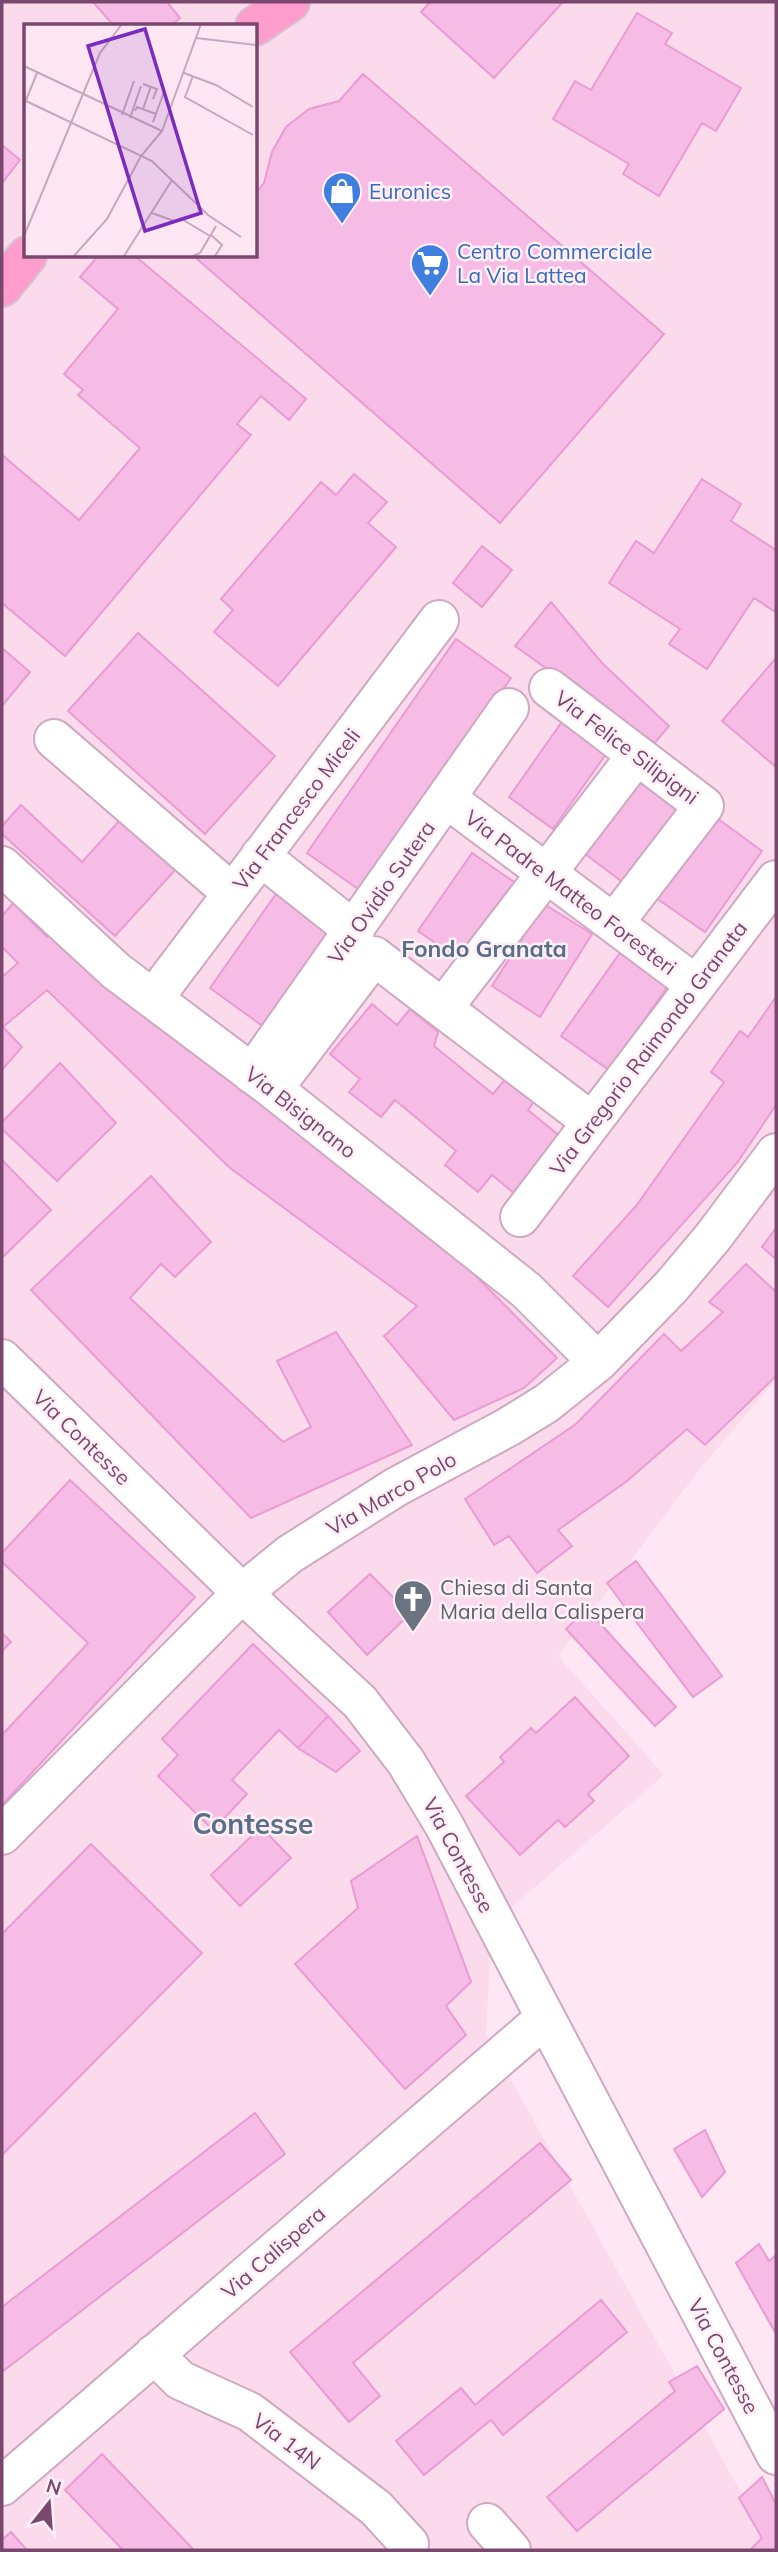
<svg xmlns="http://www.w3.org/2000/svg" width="778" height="2552" font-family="Mulish,sans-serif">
  <rect width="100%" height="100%" fill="#fee7f2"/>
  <path fill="#fbdaec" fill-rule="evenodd" d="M2 2H776V1380L703 1465 558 1656 664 1775 512 1907 490 1958 486 2035 773 2550H2ZM26 26H256V256H26Z"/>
  <path fill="#f6bce5" stroke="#ea9bd4" stroke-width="2" d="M93 2H167L180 18 171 26H114Z
    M430 2H563L494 78 421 12Z
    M637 13 672 33 665 44 741 88 716 131 702 123 659 196 623 174 629 164 553 119 575 81 591 90Z
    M363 74 664 334 500 523 197 259 200 256H256V193L264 183 272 152 286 127 309 109 339 101Z
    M2 145 20 160 2 183Z
    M98 256H135L306 399 289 420 261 396 237 424 251 435 65 656 2 603V455L79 520 140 448 78 395 83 390 64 374 118 309 80 277Z
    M354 474 387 502 368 523 396 547 278 686 214 632 233 610 221 599 321 482 336 495Z
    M702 479 741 504 731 521 776 550V608L774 611 754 598 707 669 669 644 680 629 609 583 636 541 654 553Z
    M482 546 512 570 482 607 453 583Z
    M551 602 602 663 669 726 653 745 515 646Z
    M138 633 275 756 205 834 68 711Z
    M456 639 511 678 361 891 307 853Z
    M2 648 30 672 2 706Z
    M776 658V767L722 721Z
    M566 716 611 747 553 829 509 797Z
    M640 768 686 802 625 884 580 850Z
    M21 805 82 862 121 819 177 868 115 936 2 834V826Z
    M714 816 762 851 705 932 656 898Z
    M472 853 520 886 466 964 418 931Z
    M276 894 334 935 268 1030 210 988Z
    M13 903 47 937 57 930 461 1261 557 1358 524 1388 454 1420 384 1336 417 1306 230 1168 47 990 3 1027 22 1047 2 1070V977L18 963 2 947V916Z
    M544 904 592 934 540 1017 492 986Z
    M620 953 668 986 609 1070 561 1036Z
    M776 997V1105L737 1163 608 1307 573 1276 636 1206 724 1082 711 1072 740 1031 748 1037Z
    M372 1004 397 1025 410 1009 438 1032 434 1046 493 1094 507 1077 536 1099 528 1110 562 1138 515 1194 492 1175 478 1192 445 1165 456 1151 395 1100 381 1117 349 1092 360 1079 330 1054Z
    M60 1063 116 1123 57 1181 2 1129V1122Z
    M2 1160 51 1210 4 1256 2 1254Z
    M151 1176 211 1242 175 1277 161 1264 130 1298 283 1442 311 1427 277 1361 336 1332 412 1445 251 1518 31 1290Z
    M776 1228V1259L762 1247Z
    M746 1264 776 1292V1376L705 1445 687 1429 627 1481 558 1530 572 1546 537 1573 509 1536 494 1545 465 1499 576 1424 664 1334 681 1351 723 1312 709 1302Z
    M70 1480 195 1597 2 1805V1735L88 1643 2 1562V1553Z
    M636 1561 722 1676 693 1697 607 1583Z
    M370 1574 410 1614 367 1655 328 1612Z
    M587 1609 676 1707 655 1726 566 1629Z
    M2 1633 11 1642 2 1651Z
    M253 1644 328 1716 298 1748 279 1730 232 1780 247 1794 213 1830 158 1776 178 1755 162 1739Z
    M575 1697 629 1756 588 1794 594 1801 565 1827 558 1820 520 1855 466 1796 504 1762 500 1757 531 1728 536 1733Z
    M328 1716 360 1751 336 1772 298 1748Z
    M261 1827 291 1858 240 1906 211 1875Z
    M417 1836 471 1982 446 2006 466 2035 405 2089 295 1964 358 1908 351 1881Z
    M91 1844 202 1953 2 2155V1934Z
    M255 2113 285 2154 2 2372V2307Z
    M705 2130 725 2172 702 2197 674 2149Z
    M540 2143 571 2180 353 2363 380 2396 349 2422 290 2352Z
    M759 2244 769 2261 776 2255V2334L736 2263Z
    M601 2300 627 2332 503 2435 491 2420 424 2475 396 2441 461 2388 475 2405Z
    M697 2366 724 2409 577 2531 547 2497 675 2391 669 2382Z
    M102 2454 194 2550H123L65 2490Z
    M762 2477 776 2504V2550H750L762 2538 739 2498Z
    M11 2532 27 2550H2V2540Z"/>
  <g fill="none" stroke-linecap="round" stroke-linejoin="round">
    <g stroke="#cfa8c2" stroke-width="42">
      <path id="street" d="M549 688 704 806 614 923
        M54 739 232 893
        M446 798 696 985
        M260 856 355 931
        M2 866 116 971 273 1089 526 1290 598 1362
        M153 999 439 620
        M443 1008 637 755
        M252 1074 509 708
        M273 1089 374 956 592 1122
        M520 1217 776 880
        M2 1359 242 1593 360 1702 406 1762 444 1825 776 2455
        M2 1835 242 1593 290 1554 396 1487 508 1427 547 1403 598 1362 671 1287 713 1237 776 1153
        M154 2354 180 2380 250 2412 376 2508 409 2544
        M2 2486 544 2019
        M487 2523 511 2550"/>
    </g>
    <g stroke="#d4c4d1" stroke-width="42">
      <path id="primary" d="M255 26 290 2
        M2 287 27 256"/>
    </g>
    <use href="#street" stroke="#fff" stroke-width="38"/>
    <use href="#primary" stroke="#ff9dcc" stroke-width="38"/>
  </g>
  <defs>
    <g id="shop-pin" transform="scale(2.0125)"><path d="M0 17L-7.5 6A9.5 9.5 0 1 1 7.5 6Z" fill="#3f7fe0" stroke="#ffeff7"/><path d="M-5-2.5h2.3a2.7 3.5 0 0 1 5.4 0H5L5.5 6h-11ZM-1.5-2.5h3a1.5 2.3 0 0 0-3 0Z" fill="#fff"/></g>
    <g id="supermarket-pin" transform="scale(2.0125)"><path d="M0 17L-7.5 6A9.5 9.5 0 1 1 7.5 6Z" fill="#3f7fe0" stroke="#ffeff7"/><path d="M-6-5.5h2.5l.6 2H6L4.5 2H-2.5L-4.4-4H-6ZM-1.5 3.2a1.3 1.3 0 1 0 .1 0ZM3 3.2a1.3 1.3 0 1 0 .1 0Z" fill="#fff"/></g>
    <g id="church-pin" transform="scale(2.0125)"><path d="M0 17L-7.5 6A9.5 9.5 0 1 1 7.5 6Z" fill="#6b7280" stroke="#ffeff7"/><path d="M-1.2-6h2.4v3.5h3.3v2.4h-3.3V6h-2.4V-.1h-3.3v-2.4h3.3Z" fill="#fff"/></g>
  </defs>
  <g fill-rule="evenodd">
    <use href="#shop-pin" x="342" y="191"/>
    <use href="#supermarket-pin" x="430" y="263"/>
    <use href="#church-pin" x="413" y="1599"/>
  </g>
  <g text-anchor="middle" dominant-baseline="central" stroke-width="5" stroke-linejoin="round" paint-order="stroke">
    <g font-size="21" fill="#366cbe" stroke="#ffeff7" text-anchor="start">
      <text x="369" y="191">Euronics</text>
      <text x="457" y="251">Centro Commerciale<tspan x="457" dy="24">La Via Lattea</tspan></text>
    </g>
    <g font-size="21" fill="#7a486e" stroke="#ffeff7">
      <text transform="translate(627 747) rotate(37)">Via Felice Silipigni</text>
      <text transform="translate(296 809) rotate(-53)">Via Francesco Miceli</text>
      <text transform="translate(381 892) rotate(-55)">Via Ovidio Sutera</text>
      <text transform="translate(571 892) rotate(37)">Via Padre Matteo Foresteri</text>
      <text transform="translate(648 1048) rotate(-53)">Via Gregorio Raimondo Granata</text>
      <text transform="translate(301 1112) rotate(38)">Via Bisignano</text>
      <text transform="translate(82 1437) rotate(44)">Via Contesse</text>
      <text transform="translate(391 1493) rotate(-30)">Via Marco Polo</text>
      <text transform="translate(459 1855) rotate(62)">Via Contesse</text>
      <text transform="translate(273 2252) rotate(-41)">Via Calispera</text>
      <text transform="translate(724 2356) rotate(62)">Via Contesse</text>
      <text transform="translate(287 2441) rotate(37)">Via 14N</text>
    </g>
    <g font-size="21" fill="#5b616d" stroke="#ffeff7" text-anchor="start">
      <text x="440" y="1587">Chiesa di Santa<tspan x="440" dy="24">Maria della Calispera</tspan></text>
    </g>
    <g font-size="23" font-weight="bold" fill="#586e89" stroke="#ffeff7">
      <text x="484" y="948">Fondo Granata</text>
    </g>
    <g font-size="28" font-weight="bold" fill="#586e89" stroke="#ffeff7">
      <text x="253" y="1823">Contesse</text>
    </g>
  </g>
  <g transform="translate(24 24)">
    <rect width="233" height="233" fill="#fee7f2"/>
    <path fill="none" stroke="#c9a7bd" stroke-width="2" d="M172 14 233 21M0 42 138 107M160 49 192 61 229 83M169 52 161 73 229 111M119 60 133 65 129 75M2 77 128 137 184 191 217 213M0 81 13 49M119 85 127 62M111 87 113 83 132 90M98 91 110 57M106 94 117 62M129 98 140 68M128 189 150 197M156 194 186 212M187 211 198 221 191 232M0 212 76 29 98 0M50 232 83 195 117 132 138 107 177 0M100 232 148 156M169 232 176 229 192 202"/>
    <path fill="#7b2cbf" fill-opacity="0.15" stroke="#7b2cbf" stroke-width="3.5" d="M121 5 177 189 121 207 64 22Z"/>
    <rect width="233" height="233" fill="none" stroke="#7a486e" stroke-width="3.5"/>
  </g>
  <rect width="778" height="2552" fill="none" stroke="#7a486e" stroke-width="7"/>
  <g transform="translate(49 2503) rotate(17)" stroke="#ffeff7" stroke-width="5" paint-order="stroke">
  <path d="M0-5L12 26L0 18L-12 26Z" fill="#7a486e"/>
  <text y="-10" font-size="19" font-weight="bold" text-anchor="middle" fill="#7a486e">N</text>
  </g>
</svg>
